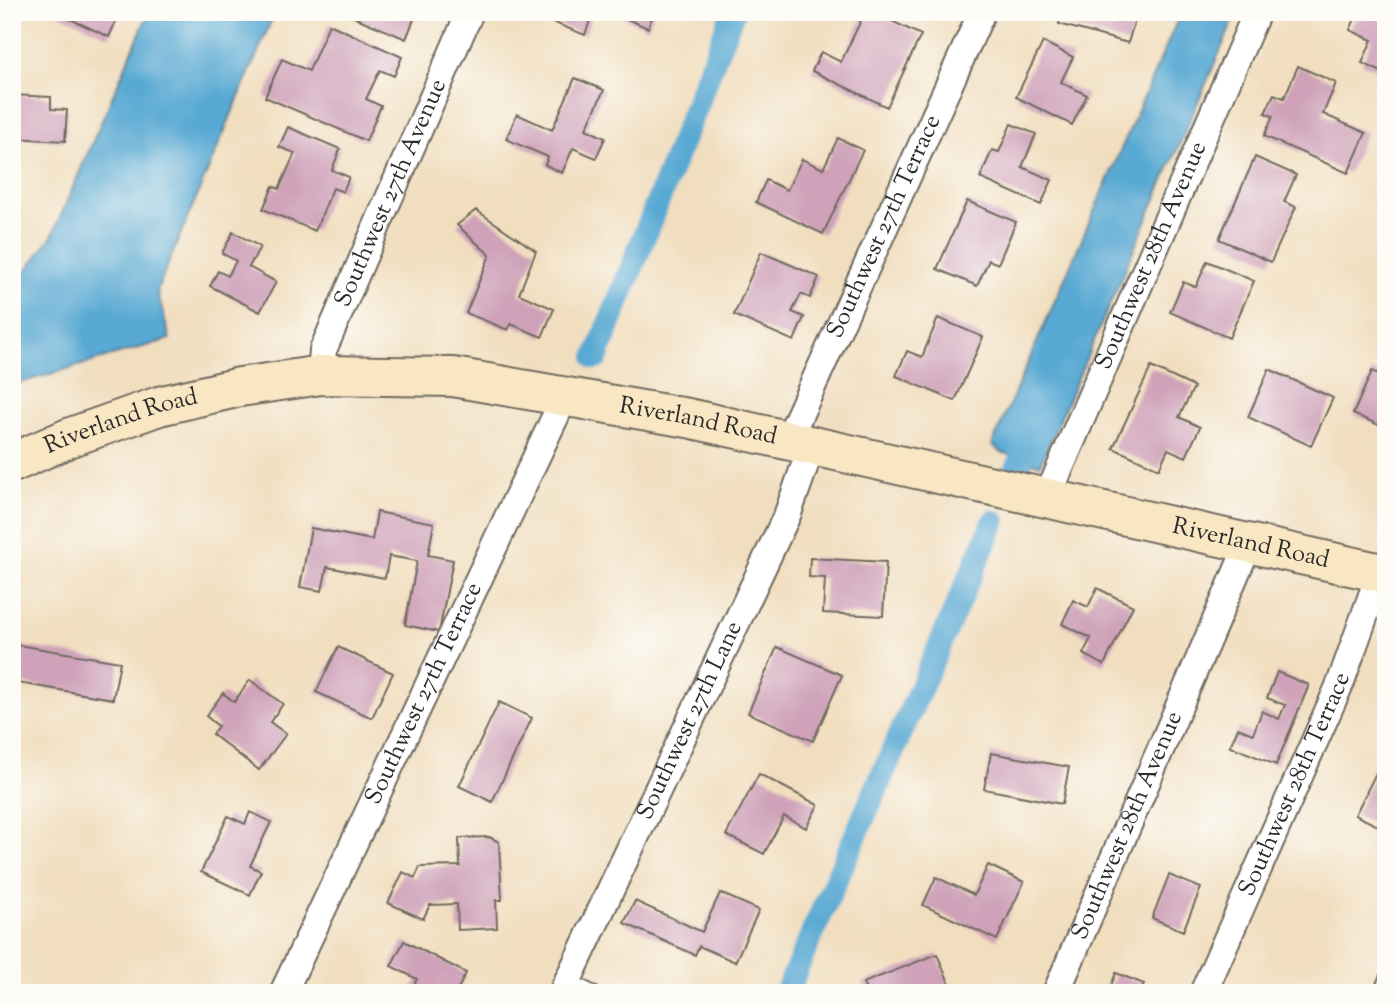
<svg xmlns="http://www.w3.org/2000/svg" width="1398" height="1005" font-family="'Sorts Mill Goudy',serif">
  <rect width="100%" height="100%" fill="#fdfcf7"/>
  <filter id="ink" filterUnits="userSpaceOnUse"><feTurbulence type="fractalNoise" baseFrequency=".0143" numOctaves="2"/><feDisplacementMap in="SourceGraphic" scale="14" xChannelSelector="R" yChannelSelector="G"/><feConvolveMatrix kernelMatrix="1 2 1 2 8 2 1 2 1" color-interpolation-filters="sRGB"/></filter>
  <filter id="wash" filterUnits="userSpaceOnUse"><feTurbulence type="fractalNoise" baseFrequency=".00686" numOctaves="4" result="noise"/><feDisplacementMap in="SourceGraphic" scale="28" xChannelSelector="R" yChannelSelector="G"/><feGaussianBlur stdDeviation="1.57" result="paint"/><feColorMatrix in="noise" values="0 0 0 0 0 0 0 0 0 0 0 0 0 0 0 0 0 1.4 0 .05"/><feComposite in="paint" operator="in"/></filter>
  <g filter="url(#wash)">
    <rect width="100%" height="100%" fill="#f1debf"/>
    <path fill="#58a9d3" stroke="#426a7f" stroke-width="2" d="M149 12H275L157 290 170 339 16 384 12 377V289L52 236Z
      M1181 12H1237L1040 465 1001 452 992 445Z"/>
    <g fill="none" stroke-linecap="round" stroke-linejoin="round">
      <path stroke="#58a9d3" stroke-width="24" d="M596 358 733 12
        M1014 475 1035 427
        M786 993 994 522"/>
    </g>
    <g id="blocks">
      <path fill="#cfa2b9" d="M55 12H120L109 37Z
        M342 12H417L406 39Z
        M541 12H593L585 35 539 17Z
        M610 12H654L648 28Z
        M865 12H873L921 35 887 107 812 71 821 52 841 62Z
        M1062 12H1137L1128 43 1059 24Z
        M1358 12H1386V74L1362 63 1372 40 1350 30Z
        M329 24 402 57 394 76 380 70 366 99 381 106 366 141 265 97 282 59 309 71Z
        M1043 42 1073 57 1061 82 1087 95 1072 125 1016 97Z
        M1298 66 1336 83 1323 114 1366 133 1348 173 1264 136 1273 116 1265 113 1274 94 1284 98Z
        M575 78 604 90 586 129 605 138 596 158 573 148 562 173 545 165 548 157 506 139 517 114 552 130Z
        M12 95 51 97V109L67 110 65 141 12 138Z
        M1011 124 1036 134 1022 167 1052 180 1041 205 980 178 992 150 999 152Z
        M288 127 340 149 332 170 349 177 343 192 333 188 315 231 263 209 273 186 279 189 295 153 279 147Z
        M838 138 863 150 823 234 756 202 766 180 787 190 802 159 823 169Z
        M1255 157 1296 175 1284 202 1296 207 1271 262 1219 239Z
        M967 201 1016 222 998 264 989 260 977 286 937 269Z
        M476 210 536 251 519 294 554 309 542 337 511 324 508 330 466 313 490 255 457 225Z
        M233 232 260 247 249 267 276 282 260 312 210 286 218 271 228 276 236 261 222 253Z
        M761 252 819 277 810 298 801 294 792 312 804 317 794 341 734 315Z
        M1207 261 1254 281 1229 338 1170 312 1183 282 1196 287Z
        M938 318 983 337 955 401 896 376 907 351 922 357Z
        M1151 367 1194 387 1179 417 1200 427 1186 457 1168 449 1159 469 1113 448Z
        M1269 369 1333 398 1311 446 1248 417Z
        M1372 371 1386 377V428L1353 414Z
        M377 512 434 523 428 555 453 560 439 632 405 625 417 561 389 556 385 578 327 567 322 591 300 587 311 528 372 540Z
        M810 558 886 562 883 616 823 613 825 578 809 577Z
        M1097 588 1133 606 1104 665 1083 654 1091 638 1062 624 1073 600 1088 607Z
        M18 645 120 662 113 699 12 682Z
        M338 647 393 673 372 718 316 692Z
        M777 647 842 675 813 741 748 713Z
        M1277 672 1309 685 1276 765 1230 746 1238 728 1253 734 1262 711 1279 719 1285 705 1267 698Z
        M250 680 283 704 270 722 286 734 259 770 212 734 218 726 206 716 223 693 234 702Z
        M499 702 532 718 492 802 459 786Z
        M991 753 1069 767 1062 804 984 789Z
        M1386 753V814L1380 827 1355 815Z
        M759 774 818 805 806 828 784 816 764 854 726 835Z
        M250 812 271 822 250 866 261 871 250 895 201 872 228 816 245 824Z
        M489 837 499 842 502 900H496L497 928 458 930 457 904 430 905 423 919 388 903 403 872 415 878 420 867 460 866 459 838Z
        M988 865 1024 882 997 940 923 905 936 877 974 895Z
        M1169 875 1201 888 1183 931 1152 918Z
        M720 893 759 910 735 962 699 946 695 955 624 923 635 901 702 932Z
        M404 941 466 973 456 993H410L417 979 391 966Z
        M937 954 950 985 930 993H867L863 983Z
        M1386 961V993H1372Z
        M1116 973 1144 984 1140 993H1108Z"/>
    </g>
  </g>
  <g filter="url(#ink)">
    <use href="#blocks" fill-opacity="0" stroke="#706a5f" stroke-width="2"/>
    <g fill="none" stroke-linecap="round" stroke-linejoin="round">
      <g stroke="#706a5f" stroke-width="18">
        <path id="lane" d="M568 981 592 993"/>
      </g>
      <g stroke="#706a5f" stroke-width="30">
        <g id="street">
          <path id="s1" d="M321 375 323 350 470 12"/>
          <path id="s2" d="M788 440 982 12"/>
          <path id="s3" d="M1047 498 1257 12"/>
          <path id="s4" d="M283 993 566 394"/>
          <path id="s5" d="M562 993 788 513 812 445"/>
          <path id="s6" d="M1056 993 1249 543"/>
          <path id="s7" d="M1203 993 1340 684 1380 573"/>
        </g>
      </g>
      <g stroke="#706a5f" stroke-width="42">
        <g id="secondary">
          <path id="s8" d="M12 463 71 437 159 406 240 387 321 375 453 377 688 418 1386 574"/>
        </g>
      </g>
      <use href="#lane" stroke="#fff" stroke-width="14"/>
      <use href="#street" stroke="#fff" stroke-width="26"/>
      <use href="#secondary" stroke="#f9e7c3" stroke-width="38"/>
    </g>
  </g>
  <g text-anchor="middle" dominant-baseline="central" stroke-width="5" stroke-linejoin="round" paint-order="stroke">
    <g font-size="24" fill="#2b2b2b" stroke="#fdfcf7">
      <text stroke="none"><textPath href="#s1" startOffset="196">Southwest 27th Avenue</textPath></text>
      <text stroke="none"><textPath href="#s2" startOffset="234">Southwest 27th Terrace</textPath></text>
      <text stroke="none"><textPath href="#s3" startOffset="264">Southwest 28th Avenue</textPath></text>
      <text stroke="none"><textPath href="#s8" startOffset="704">Riverland Road</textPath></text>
      <text stroke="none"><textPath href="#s8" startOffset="117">Riverland Road</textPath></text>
      <text stroke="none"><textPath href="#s8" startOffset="1270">Riverland Road</textPath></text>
      <text stroke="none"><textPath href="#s4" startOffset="331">Southwest 27th Terrace</textPath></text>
      <text stroke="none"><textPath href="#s5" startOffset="301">Southwest 27th Lane</textPath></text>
      <text stroke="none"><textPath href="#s7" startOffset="228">Southwest 28th Terrace</textPath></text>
      <text stroke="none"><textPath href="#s6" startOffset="182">Southwest 28th Avenue</textPath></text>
    </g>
  </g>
  <rect width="1398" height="1005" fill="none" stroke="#fdfcf7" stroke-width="42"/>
</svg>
